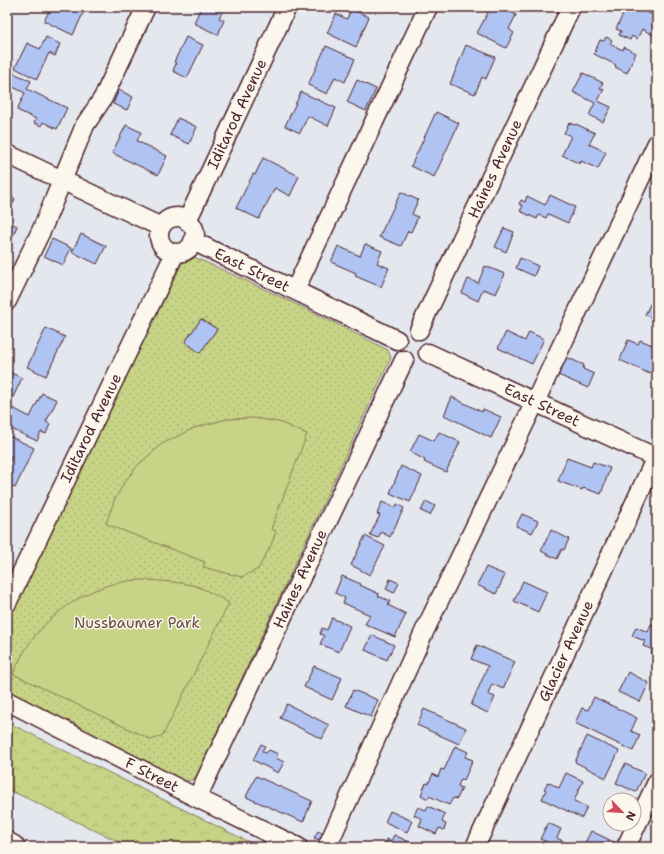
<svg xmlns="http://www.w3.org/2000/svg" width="664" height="854" font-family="'Shantell Sans',sans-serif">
  <defs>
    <pattern id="forest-crowns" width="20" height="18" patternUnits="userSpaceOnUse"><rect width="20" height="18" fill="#c7d386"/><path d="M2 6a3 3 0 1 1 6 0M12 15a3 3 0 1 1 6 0" fill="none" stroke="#acb574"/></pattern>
    <pattern id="park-dots" width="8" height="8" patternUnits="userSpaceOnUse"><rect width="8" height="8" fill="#c7d386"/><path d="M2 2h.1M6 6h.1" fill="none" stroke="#acb574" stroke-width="1.8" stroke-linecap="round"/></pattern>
  </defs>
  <rect width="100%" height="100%" fill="#e4e8ee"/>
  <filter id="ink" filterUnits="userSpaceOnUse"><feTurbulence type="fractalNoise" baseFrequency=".025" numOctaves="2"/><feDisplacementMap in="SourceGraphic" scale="8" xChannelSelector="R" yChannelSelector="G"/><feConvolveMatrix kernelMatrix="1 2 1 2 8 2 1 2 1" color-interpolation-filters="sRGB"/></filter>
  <g filter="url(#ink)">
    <path fill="url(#forest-crowns)" stroke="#887958" d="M7 722 259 847H130L7 789Z"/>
    <path fill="url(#park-dots)" stroke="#887958" d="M194 257C259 286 324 317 388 350L391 358 195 779 183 782 7 691V618L184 259Z"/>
    <path fill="#c7d386" stroke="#887958" d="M253 418 279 422 307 434 271 529 276 531 271 545 258 569 242 577 203 567 205 562 106 524 114 501 124 483 139 464 162 444 194 428 227 419Z
      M146 580C163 581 180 582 196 586 207 590 218 597 229 603L163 735 152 740 13 674C18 663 24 651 31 641 52 613 86 588 122 582 130 580 138 580 146 580Z"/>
    <path fill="#b0c4f3" stroke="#4a1f2b" d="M51 7 63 8 64 7H86L73 35 44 21Z
      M201 7H225L219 18 224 20 218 35 194 23Z
      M491 7H502L516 15 509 29 514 33 506 48 477 33Z
      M631 7H636L657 17V32L655 36 642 29 637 39 632 36 630 40 619 35 621 31 616 29 624 12 628 13Z
      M351 9 369 17 356 47 327 33 336 14 347 19Z
      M46 37 60 44 55 56 49 53 37 79 15 68 27 43 40 49Z
      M186 37 203 45 187 78 173 71 176 63 174 62Z
      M606 37 612 40 610 44 623 50 624 47 636 53 627 73 615 67 616 65 594 54 600 40 604 41Z
      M466 45 495 57 486 79 482 77 475 94 450 84Z
      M326 46 355 59 345 82 335 77 327 94 308 85Z
      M7 70 31 81 27 89 67 108 57 129 43 122 41 126 34 123 36 119 17 110 25 93 7 84Z
      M583 73 603 83 600 88 604 89 598 101 611 107 603 122 589 115 595 103 573 92Z
      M357 80 376 89 366 111 347 102Z
      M119 90 133 97 127 110 113 104Z
      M301 92 336 108 328 126 308 116 300 133 285 126Z
      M436 112 459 123 434 177 411 166Z
      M178 118 197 127 189 144 170 135Z
      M569 123 575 125 576 124 595 133 589 144 606 152 598 169 581 161 580 164 562 155 571 136 564 133Z
      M126 125 141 132 137 141 167 156 158 175 112 153Z
      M263 158 299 176 290 196 275 188 259 219 236 208 253 174 255 175Z
      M401 192 418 200 412 214 418 217 411 232 408 231 401 246 379 237Z
      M7 195 15 199 7 216Z
      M550 195 575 207 568 223 548 214 546 218 539 215 537 219 520 211 523 206 519 204 521 200 525 202 527 196 545 205Z
      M7 221 17 226 13 236 7 233Z
      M504 228 514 232 506 252 495 247Z
      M81 234 106 246 97 264 72 252Z
      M52 239 71 248 63 265 44 256Z
      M365 244 382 251 377 263 389 268 381 287 355 276 356 273 331 262 338 246 360 256Z
      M520 258 538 266 534 276 516 268Z
      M485 266 505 274 496 294 483 289 478 301 462 293 468 279 478 283Z
      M657 301V320L645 315 650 304 655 306Z
      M201 319 217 329 200 353 185 342Z
      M46 328 65 337 46 376 27 367Z
      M506 332 525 341 529 332 544 339 532 364 498 348Z
      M628 340 638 344 640 340 657 347V354L654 360 656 361 650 374 620 360Z
      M564 356 584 365 583 369 594 374 588 388 556 374Z
      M7 371 22 378 9 406 7 405Z
      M42 393 57 400 46 422 50 424 46 434 41 432 37 441 7 427V415L11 407 30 417Z
      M452 397 482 412 483 409 501 417 491 438 444 415Z
      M439 432 460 442 446 472 424 462 425 460 410 452 419 434 434 441Z
      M7 435 34 448 15 488 7 484V467L12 457 7 455Z
      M567 458 591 467 593 462 610 468 601 494 583 488 582 490 558 481Z
      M401 466 422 476 410 502 390 493Z
      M426 501 435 506 430 515 421 511Z
      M382 502 395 508 397 504 404 508 390 537 381 532 378 538 370 535 380 515 377 514Z
      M522 514 538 521 532 533 516 526Z
      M551 530 569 539 564 550 562 549 557 559 541 551Z
      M365 536 385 546 370 575 351 565Z
      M486 567 505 575 496 594 477 585Z
      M342 576 361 584 360 585 379 594 378 596 390 601 388 605 406 614 395 637 365 624 370 615 343 603 345 598 335 593Z
      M390 579 399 583 394 593 386 589Z
      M523 581 547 592 538 612 514 601Z
      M332 618 350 626 339 652 320 644 324 636 320 634 322 628 327 630Z
      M651 624 657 627V655L651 653 653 650 643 646 645 641 632 636 636 627 648 632Z
      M372 635 394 645 387 660 365 650Z
      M477 645 515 662 503 689 492 684 488 694 495 697 488 713 471 705 488 666 471 659Z
      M314 666 342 678 332 700 304 687Z
      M628 672 649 683 640 702 618 692Z
      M353 690 378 700 371 717 346 706Z
      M594 697 637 718 631 731 640 735 633 751 575 723 582 708 588 710Z
      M287 704 329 725 322 739 280 718Z
      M424 709 466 728 459 744 417 725Z
      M587 736 619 751 606 778 575 762Z
      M261 744 265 746 262 751 266 753 269 750 278 754 276 758 284 762 278 773 253 760Z
      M455 746 468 752 465 757 473 760 464 780 461 779 458 786 462 788 457 799 453 798 449 805 429 796 428 799 421 795 426 783 428 784 433 774 438 777 441 769 444 770Z
      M625 764 645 773 636 792 616 783Z
      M566 773 583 781 574 801 587 807 582 818 542 799 546 790 544 789 548 782 559 788Z
      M256 776 312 801 303 822 246 797Z
      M428 806 445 814 442 822 446 824 444 830 439 828 436 834 419 826 422 819 414 815 418 807 426 810Z
      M390 811 412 821 407 832 385 822Z
      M548 823 561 829 557 838 565 842 562 847H551L546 845 547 842 540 839Z
      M318 831 323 833 320 840 314 838Z
      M591 831 618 844 616 847H583Z
      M394 835 421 847H384L387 839 391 841Z"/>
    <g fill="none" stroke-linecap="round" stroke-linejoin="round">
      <g stroke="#4a1f2b" stroke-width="21">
        <path id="minor" d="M7 154 161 227
          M159 235a18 18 0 1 1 36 0a18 18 0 1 1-36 0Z
          M187 221 287 7
          M193 241 397 340
          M295 290 428 7
          M7 301 42 229 85 125 103 98 146 7
          M419 330 571 7
          M428 353 657 458
          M7 603 175 253
          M7 701 197 798 298 847
          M197 798 404 360
          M7 841 14 845 16 847
          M327 847 424 632 535 402 657 143
          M475 847 657 455
          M626 847 657 782"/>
      </g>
      <use href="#minor" stroke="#fbf7ec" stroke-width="18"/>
    </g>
  </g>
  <g text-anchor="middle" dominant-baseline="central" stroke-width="3" stroke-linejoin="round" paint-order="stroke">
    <g font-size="15" fill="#4a1f2b" stroke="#fbf7ec">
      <text transform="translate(237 114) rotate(-65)">Iditarod Avenue</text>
      <text transform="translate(495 169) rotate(-65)">Haines Avenue</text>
      <text transform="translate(252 270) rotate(26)">East Street</text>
      <text transform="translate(542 405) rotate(25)">East Street</text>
      <text transform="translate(91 428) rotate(-64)">Iditarod Avenue</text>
      <text transform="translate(300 579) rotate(-65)">Haines Avenue</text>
      <text transform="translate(566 651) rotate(-65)">Glacier Avenue</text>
      <text transform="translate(152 775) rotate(27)">F Street</text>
    </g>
    <g font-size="15" fill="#694c42" stroke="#fbf7ec">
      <text x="137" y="623">Nussbaumer Park</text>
    </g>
  </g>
  <rect width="664" height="854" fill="none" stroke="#fbf7ec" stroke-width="24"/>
  <rect x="12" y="12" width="640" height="830" fill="none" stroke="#4a1f2b" stroke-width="1.5" filter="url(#ink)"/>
  <g transform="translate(622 812) rotate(115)"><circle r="19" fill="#fbf7ec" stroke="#b4a19f"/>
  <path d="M0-3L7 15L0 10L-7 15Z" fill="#d1495b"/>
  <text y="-6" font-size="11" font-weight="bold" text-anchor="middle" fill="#4a1f2b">N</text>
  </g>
</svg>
